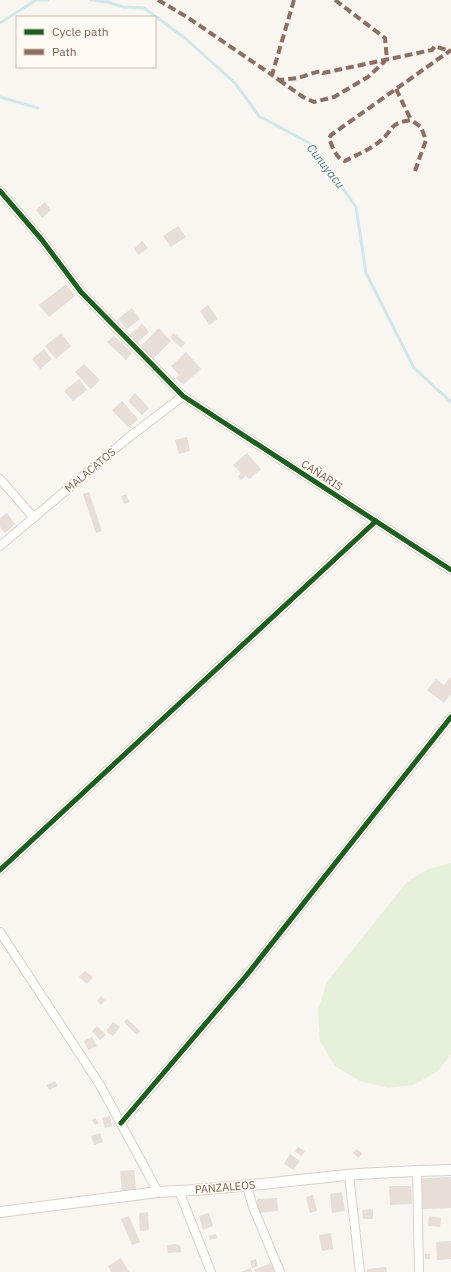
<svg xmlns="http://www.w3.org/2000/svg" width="451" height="1272" font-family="'IBM Plex Sans',sans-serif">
  <rect width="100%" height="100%" fill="#f9f5f0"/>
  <path fill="#e7f0db" d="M451 863V1054L438 1071 413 1085 388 1088 360 1081 335 1066 320 1041 318 1010 327 982 407 882 428 869Z"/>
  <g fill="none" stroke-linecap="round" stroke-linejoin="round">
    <path stroke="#d0e8ea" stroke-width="3" d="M91 0 108 2 123 7 144 8 185 38 235 83 259 116 311 144 356 207 366 273 414 368 451 402
      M0 23 36 0H48
      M0 97 38 108"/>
  </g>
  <path fill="#e6ded7" d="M45 202 51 210 42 218 36 210Z
    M178 226 186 237 171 247 163 236Z
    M142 241 148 248 139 255 134 249Z
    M66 284 75 296 49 317 39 305Z
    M208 305 218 319 209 325 200 311Z
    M132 308 140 319 127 329 118 319Z
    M142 324 149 332 137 343 129 335Z
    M159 328 171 341 153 359 141 346Z
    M61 333 71 346 56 359 45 346Z
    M174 333 185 343 181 348 170 337Z
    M114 336 132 353 126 360 107 342Z
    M44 349 52 359 40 369 32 359Z
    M186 352 201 369 184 384 181 383 176 378 179 375 171 366Z
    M84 364 100 380 91 389 75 372Z
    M79 379 87 390 73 401 64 391Z
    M135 393 149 408 142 415 128 401Z
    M122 401 138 419 129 428 112 410Z
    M187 437 190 451 179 454 175 440Z
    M247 453 261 469 249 479 246 476 241 480 238 476 241 473 233 465Z
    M89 492 102 531 96 533 83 494Z
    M126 494 129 502 124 504 121 496Z
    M7 513 15 524 5 533 0 527V518Z
    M451 677V694L444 703 427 690 436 679 444 685Z
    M85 971 93 977 87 984 79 977Z
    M101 996 105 1000 101 1005 97 1001Z
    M127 1019 140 1031 137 1035 124 1022Z
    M113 1022 120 1027 113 1036 106 1031Z
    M97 1026 106 1035 100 1040 92 1031Z
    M92 1037 97 1046 88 1050 84 1041Z
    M55 1081 57 1086 49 1090 47 1085Z
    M110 1116 112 1126 105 1128 102 1118Z
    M95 1118 99 1123 95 1125 92 1120Z
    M100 1133 103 1142 94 1145 91 1136Z
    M298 1147 305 1151 301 1156 295 1151Z
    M356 1149 362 1153 359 1158 353 1153Z
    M290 1154 300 1161 293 1170 284 1164Z
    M134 1170 136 1189 122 1191 120 1171Z
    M451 1177V1208L422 1209 421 1178Z
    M389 1186H411L412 1204 390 1205Z
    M342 1192 345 1211 332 1213 330 1194Z
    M313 1195 317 1211 310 1213 306 1197Z
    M277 1198 278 1211 258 1213 257 1199Z
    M373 1209V1219H363L362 1210Z
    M148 1212 149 1230 140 1231 139 1213Z
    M209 1213 213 1226 203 1230 199 1216Z
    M129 1216 140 1242 132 1245 121 1219Z
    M429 1216 441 1218 440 1227 428 1226Z
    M331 1233 333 1249 322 1251 319 1235Z
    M216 1234 217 1238 210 1240 209 1236Z
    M451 1241V1259L437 1260 436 1242Z
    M177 1244 181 1247V1252L168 1253 167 1245Z
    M425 1254H430V1259H425Z
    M121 1258 129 1272H111L108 1266Z
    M256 1259 258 1266 252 1268 250 1261Z
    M271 1263 275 1272H255L254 1270Z
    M386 1267 387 1272H367V1269Z
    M251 1268 252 1272H241Z"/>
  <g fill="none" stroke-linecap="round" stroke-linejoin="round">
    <g stroke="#d7d1cb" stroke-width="10">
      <path id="minor" d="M0 191 42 240 81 292 183 396 451 570
        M0 479 34 518
        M0 546 128 438 183 396
        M0 870 376 521
        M0 932 100 1085 158 1192
        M121 1123 246 976 451 717
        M417 1171 419 1272
        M349 1175 360 1272
        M247 1186 253 1207 280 1272
        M179 1191 211 1272"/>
    </g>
    <g stroke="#d7d1cb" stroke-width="12">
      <path id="tertiary" d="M0 1212 158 1192C221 1190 284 1181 347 1175 382 1172 416 1171 451 1170"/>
    </g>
    <use href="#minor" stroke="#fefefd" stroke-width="8"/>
    <use href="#tertiary" stroke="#fefefd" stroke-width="10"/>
    <path stroke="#8d6e63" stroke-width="4" stroke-dasharray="8 4" stroke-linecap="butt" d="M158 0 187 17 272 75
      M294 0 272 75 279 80 298 78 320 71 323 73 432 50 435 46 449 51
      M335 0 385 38 387 60
      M279 80 303 97 314 102 334 97 368 77 385 61
      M396 89 411 120
      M415 171 426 140 421 127 411 120C386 124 395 130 379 142 369 150 356 155 345 161 336 159 333 147 329 139L331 135 451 50"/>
    <g stroke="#fffaf3" stroke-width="8">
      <path id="cycleway" d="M0 191 42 240 81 292 183 396 451 570
        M0 870 376 521
        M121 1123 246 976 451 717"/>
    </g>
    <use href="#cycleway" stroke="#1b5e20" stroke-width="5"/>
  </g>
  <g text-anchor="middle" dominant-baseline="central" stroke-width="3" stroke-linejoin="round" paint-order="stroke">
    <g font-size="11" fill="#7a5c4d" stroke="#fffaf3">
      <text transform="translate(90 470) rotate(-40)">MALACATOS</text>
      <text transform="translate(322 475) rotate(33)">CAÑARIS</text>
      <text transform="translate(225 1187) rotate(-5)">PANZALEOS</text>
    </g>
    <g font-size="12" font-style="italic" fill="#437c86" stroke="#fffaf3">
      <text transform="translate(326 166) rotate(52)">Cunuyacu</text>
    </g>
  </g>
  <rect x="16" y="16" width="140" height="52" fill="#fffaf3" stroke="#cabbb1"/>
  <rect x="24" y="29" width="20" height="6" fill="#1b5e20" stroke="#cabbb1"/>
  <text x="52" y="36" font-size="12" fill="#7a5c4d">Cycle path</text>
  <rect x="24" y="49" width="20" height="6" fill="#8d6e63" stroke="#cabbb1"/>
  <text x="52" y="56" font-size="12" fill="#7a5c4d">Path</text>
</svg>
